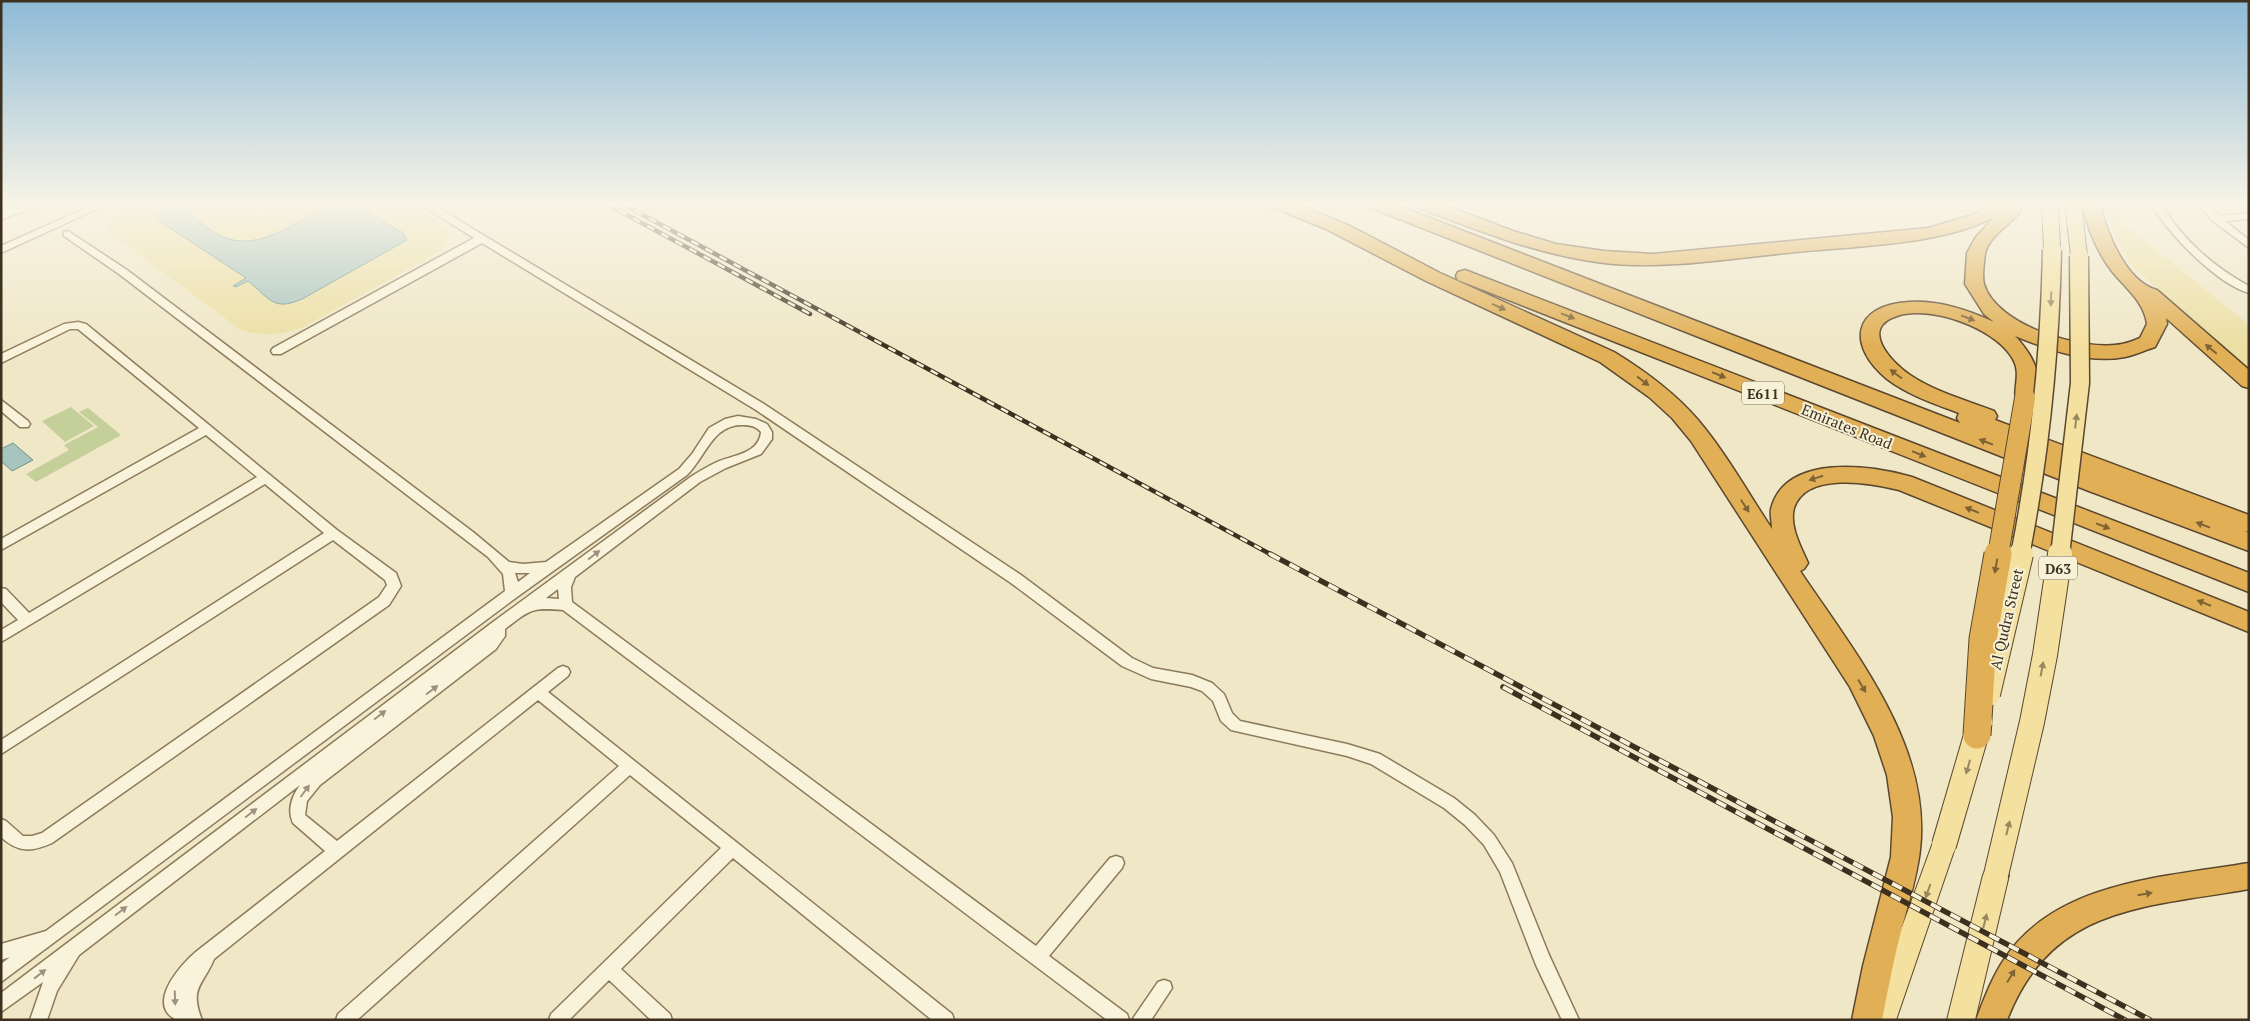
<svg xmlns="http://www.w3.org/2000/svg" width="2250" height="1021" font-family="'PT Serif',serif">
  <rect width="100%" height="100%" fill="#f0e7c7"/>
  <path fill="#c5cf9a" d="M71 407 94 426 65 442 42 421Z
    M88 408 121 435 36 482 26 474 69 450 64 445 98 427 79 412Z"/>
  <path fill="#ecdfa4" d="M133 203H239L259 217 287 203H408L445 225 450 237 446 245 436 254 303 327C282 335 263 337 241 330L110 233 108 228 115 216Z
    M2104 203H2117L2120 221 2249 325V368L2134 268 2117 242Z"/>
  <path fill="#a8c4be" stroke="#6e938d" d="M334 203H353L403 233 407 240 304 298C274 312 271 300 248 281L236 287 233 286 246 278 158 220 157 216 167 207 178 205C191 214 204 227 219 235 259 256 300 217 334 203Z
    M13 443 33 460 12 471 1 461V449Z"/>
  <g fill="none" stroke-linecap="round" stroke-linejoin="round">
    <g stroke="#8d7a5b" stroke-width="3">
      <path id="street" d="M97 203H110L1 253V246Z
        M418 203H430L764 404 1021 575 1132 658 1153 668 1192 675 1212 683 1224 694 1232 713 1240 721 1347 744 1380 754 1454 798 1475 815 1494 835 1512 863 1549 955 1579 1020H1562L1536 965 1500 872 1484 845 1465 825 1444 808 1371 764 1347 756 1231 730 1221 721 1213 701 1202 691 1191 687 1151 679 1122 666 1011 583 756 410 482 243 281 354H273L271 351 273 348 474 238Z
        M2151 203H2161C2179 237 2215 268 2249 286V293C2217 284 2166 232 2151 203Z
        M2197 203H2207L2219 216 2249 213V219L2225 221 2249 240V248L2213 221Z
        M68 231 127 270 473 532 509 562 523 564 546 562 679 469 692 454 709 428 725 419 738 416 756 419 767 424 772 432V439L761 454 726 468 700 482 575 577 571 587 572 602 1036 946 1110 858 1116 856 1122 858 1124 863 1122 868 1049 956 1127 1014 1129 1020H1107L563 610C531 607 530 610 505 629V636L496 649 320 785 307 801 305 815 337 841 558 668 563 666 568 668 570 672 568 676 548 692 952 1014 954 1020H932L733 858 621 969 670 1014 672 1020H651L609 980 569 1020H549L551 1014 721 848 630 775 357 1020H336L338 1014 619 766 538 700 214 959C203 986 189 987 202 1020 195 1020 182 1021 175 1019 146 1003 182 963 197 951L325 851 293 823C287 810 292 796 300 785L79 955 57 991 47 1020H30L43 982 1 1012V993L493 622 692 476C700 471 708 466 717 462 733 455 759 454 761 432 756 426 750 425 743 425 713 424 706 456 687 475L517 597 1 982V964L10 957 1 960V944L46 931 505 591 503 574 488 557 119 274 64 236V232ZM515 573H530L518 582ZM558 589 559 599 546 598Z
        M78 322 86 324 337 530 396 573 401 586 389 605 52 843C32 852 18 853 1 837V819L6 821 23 836H32L42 833 379 597 387 585 385 580 333 540 1 754V740L324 533 265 484 1 642V630L18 620 1 602V588L6 589 29 613 257 477 206 435 1 550V539L199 428 78 329H70L1 363V354L64 324Z
        M1 400 28 421 30 424 28 427H20L1 411Z
        M1164 980 1170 982 1172 988 1151 1020H1132L1158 982Z"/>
    </g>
    <g stroke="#6f5b3e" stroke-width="2">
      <path id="secondary" d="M19 203H38L36 206 1 220V211Z"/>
    </g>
    <g stroke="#5b472f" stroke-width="2">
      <path id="primary" d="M2042 203H2058L2060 250 2058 253H2046L2044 250Z
        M2065 203H2081L2087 256 2085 259H2073L2071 256Z
        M1944 834 1953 837 1956 845 1896 1020H1868L1932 845 1935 837Z
        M1996 863 2005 867 2009 875 1975 1020H1947L1983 875 1987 867Z"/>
    </g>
    <g stroke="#5b472f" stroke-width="3">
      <path id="highway" d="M1269 203H1294L1350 226 1440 273 1614 352C1645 371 1674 392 1698 420 1726 453 1748 493 1772 529 1772 523 1770 515 1771 509 1785 453 1872 465 1912 477L2249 612V632L1899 490C1871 483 1806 471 1794 508 1789 526 1801 547 1808 563L1804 569 1800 571C1854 652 1932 745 1920 850 1917 876 1909 902 1902 927 1894 958 1888 989 1882 1020H1852L1863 966 1891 857 1893 817 1887 775 1874 736 1850 687 1691 441 1672 418 1649 397 1600 362 1426 281 1326 229 1272 207Z
        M1366 203H1391L1960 423 1957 418 1959 413C1935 404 1908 395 1887 379 1846 345 1853 305 1909 302 1938 300 1968 310 1994 322L1984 314 1965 284 1967 253 1976 237 1995 216C1947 245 1853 246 1796 252 1732 258 1667 270 1604 263 1538 255 1477 230 1416 207L1413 203H1439L1513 231 1556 244 1604 251 1653 254 1928 228 1972 215 1992 203H2014L2012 205 2018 206 2021 210C2011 225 1989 235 1985 254 1984 261 1982 277 1984 284 1996 326 2084 352 2122 344 2128 343 2135 340 2140 338L2147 324C2144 301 2125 288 2111 270 2096 250 2087 227 2082 203H2100C2106 232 2126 282 2157 290L2249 370V388L2242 386 2166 318 2167 324 2155 347C2145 350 2135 355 2125 357 2088 364 2049 350 2015 336 2032 354 2047 379 2032 403L2025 405 2018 403C2010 391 2024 374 2011 356 1992 327 1930 305 1897 316 1859 328 1891 362 1910 375 1935 392 1966 400 1994 411L1997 416 1995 420 2249 515V532L2244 531 2249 533V551L2089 491 1369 207Z
        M1465 270 2249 573V592L1458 280 1456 276 1458 272Z
        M2249 863V889C2143 908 2052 905 2007 1020H1976C1984 999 1992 977 2005 958 2057 881 2166 877 2249 863Z"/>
    </g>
    <use href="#street" fill="#faf3db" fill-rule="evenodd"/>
    <use href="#secondary" fill="#faf3db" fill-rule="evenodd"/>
    <use href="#primary" fill="#f4e09f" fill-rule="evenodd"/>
    <use href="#highway" fill="#e1b056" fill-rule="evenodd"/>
    <g stroke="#3d301f" stroke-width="4.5">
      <path id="rail-far1" d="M605 203 810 314
        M621 203 1272 555"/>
    </g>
    <g stroke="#3d301f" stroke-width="5.5">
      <path id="rail" d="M1270 554 2150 1020
        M1503 687 2125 1020"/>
    </g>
    <use href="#rail-far1" stroke="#f7f1d7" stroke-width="2.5" stroke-dasharray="8" stroke-linecap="butt"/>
    <use href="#rail" stroke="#f7f1d7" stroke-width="4" stroke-dasharray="11" stroke-linecap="butt"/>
    <g stroke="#5b472f" stroke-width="21" stroke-linecap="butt">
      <path id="primary-bridge-far1" d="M2020 555C2040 454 2050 353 2052 250
        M2060 555 2080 383 2079 256"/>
    </g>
    <g stroke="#5b472f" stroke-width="26" stroke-linecap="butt">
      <path id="primary-bridge" d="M1988 694 2021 554
        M1944 845 1980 722
        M1996 875 2032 722 2045 655 2060 554"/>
    </g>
    <g stroke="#5b472f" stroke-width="22" stroke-linecap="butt">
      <path id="highway-bridge-far1" d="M1998 555 2025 398"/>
    </g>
    <g stroke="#5b472f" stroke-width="29" stroke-linecap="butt">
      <path id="highway-bridge" d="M1977 735 1983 639 1998 554"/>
    </g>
    <use href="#primary-bridge-far1" stroke="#f4e09f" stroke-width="18"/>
    <use href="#primary-bridge" stroke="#f4e09f" stroke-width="24"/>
    <use href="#highway-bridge-far1" stroke="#e1b056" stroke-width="20"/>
    <use href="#highway-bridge" stroke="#e1b056" stroke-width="27"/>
  </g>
  <defs><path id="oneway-solid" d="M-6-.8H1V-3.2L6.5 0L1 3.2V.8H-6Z" transform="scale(1.25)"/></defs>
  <g fill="#98885f">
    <use href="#oneway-solid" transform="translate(2051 299) rotate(92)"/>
    <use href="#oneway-solid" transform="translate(2076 421) rotate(-83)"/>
    <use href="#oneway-solid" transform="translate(2042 669) rotate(-79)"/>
    <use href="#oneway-solid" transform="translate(1968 767) rotate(106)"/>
    <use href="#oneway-solid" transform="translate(2008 828) rotate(-76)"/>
    <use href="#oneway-solid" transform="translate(1928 891) rotate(109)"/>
    <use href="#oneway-solid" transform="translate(1985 921) rotate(-76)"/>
  </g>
  <g fill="#7f6335">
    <use href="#oneway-solid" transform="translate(1499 307) rotate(24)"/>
    <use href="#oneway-solid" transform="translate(1568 316) rotate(21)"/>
    <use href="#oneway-solid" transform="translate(1968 318) rotate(21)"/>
    <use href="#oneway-solid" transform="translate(2211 349) rotate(-140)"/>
    <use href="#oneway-solid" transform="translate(1896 374) rotate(-143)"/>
    <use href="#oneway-solid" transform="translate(1719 375) rotate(22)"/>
    <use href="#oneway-solid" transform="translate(1643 381) rotate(37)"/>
    <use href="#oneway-solid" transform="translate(1986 442) rotate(-159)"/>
    <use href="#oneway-solid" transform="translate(1919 454) rotate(22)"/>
    <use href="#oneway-solid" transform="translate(1816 478) rotate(162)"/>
    <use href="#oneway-solid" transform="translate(1745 506) rotate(57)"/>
    <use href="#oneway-solid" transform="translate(1972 510) rotate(-158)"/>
    <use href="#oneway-solid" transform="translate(2203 525) rotate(-159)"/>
    <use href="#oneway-solid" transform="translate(2103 526) rotate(21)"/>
    <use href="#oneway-solid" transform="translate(1996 566) rotate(100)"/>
    <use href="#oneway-solid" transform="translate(2204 603) rotate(-158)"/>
    <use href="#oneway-solid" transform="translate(1862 686) rotate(59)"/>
    <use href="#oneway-solid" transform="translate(2145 894) rotate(-10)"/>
    <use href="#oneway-solid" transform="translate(2011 976) rotate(-59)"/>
  </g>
  <g fill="#9c927d">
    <use href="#oneway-solid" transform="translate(594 555) rotate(-37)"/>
    <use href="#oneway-solid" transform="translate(432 690) rotate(-37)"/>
    <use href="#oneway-solid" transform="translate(380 715) rotate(-37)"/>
    <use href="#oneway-solid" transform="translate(305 791) rotate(-53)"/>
    <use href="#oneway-solid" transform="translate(251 813) rotate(-37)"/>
    <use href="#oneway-solid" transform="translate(121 911) rotate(-37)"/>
    <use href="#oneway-solid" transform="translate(40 974) rotate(-38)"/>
    <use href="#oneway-solid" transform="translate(175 998) rotate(88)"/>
  </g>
  <linearGradient id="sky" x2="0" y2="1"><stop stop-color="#8ebad7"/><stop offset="0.59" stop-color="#f8f4e6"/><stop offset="1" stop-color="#f8f4e6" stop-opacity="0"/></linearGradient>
  <rect width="2250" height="346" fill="url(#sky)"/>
  <g text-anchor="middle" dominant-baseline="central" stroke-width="4" stroke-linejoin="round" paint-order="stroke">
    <g fill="#f7f1d7" stroke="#756a56" stroke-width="1">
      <rect x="1742" y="381.5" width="42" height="23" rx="4"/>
      <rect x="2039" y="556.5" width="38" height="23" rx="4"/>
    </g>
    <g font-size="14" font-weight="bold" fill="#3d301f">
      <text x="1763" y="393">E611</text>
      <text x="2058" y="568">D63</text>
    </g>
    <g font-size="15" fill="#3d301f" stroke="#f7f1d7">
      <text transform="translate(1847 426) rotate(22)">Emirates Road</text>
      <text transform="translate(2006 619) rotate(-77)">Al Qudra Street</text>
    </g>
  </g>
  <rect width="2250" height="1021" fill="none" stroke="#3d301f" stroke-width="5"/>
</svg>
